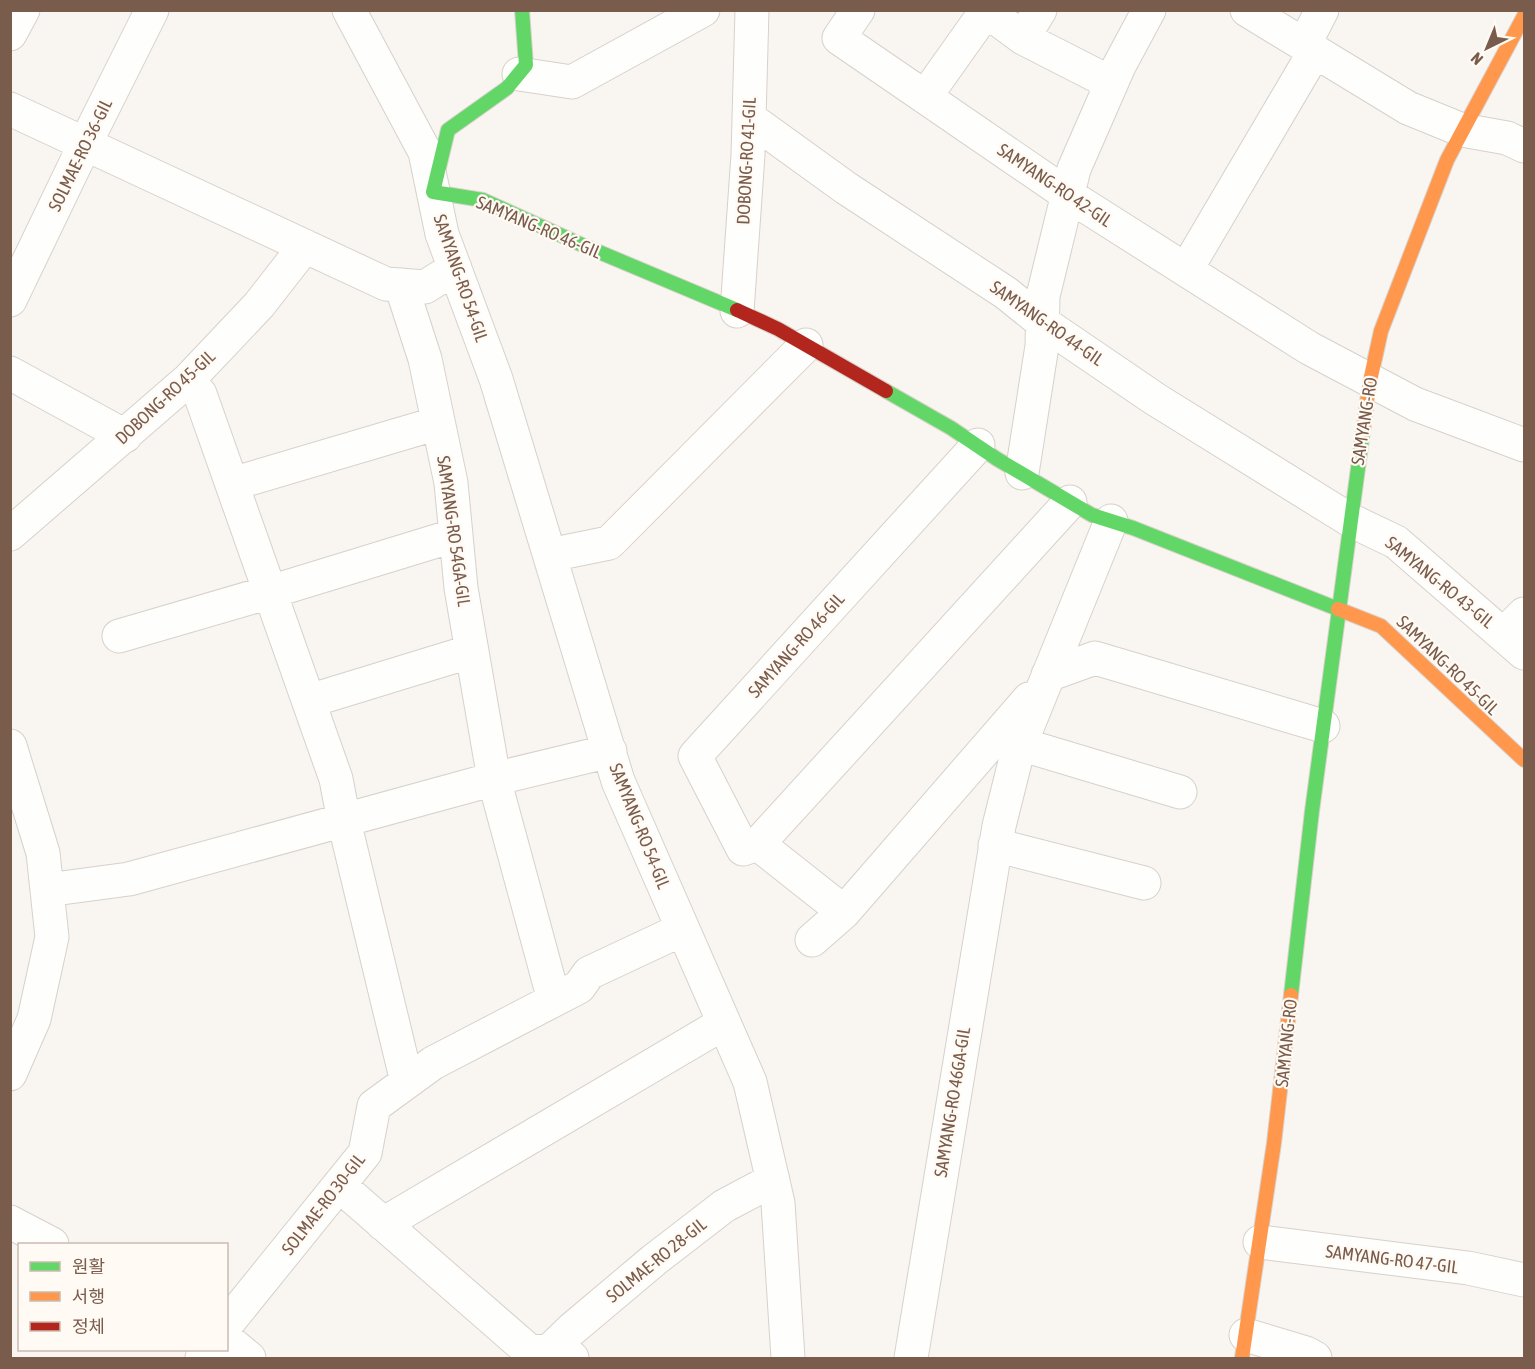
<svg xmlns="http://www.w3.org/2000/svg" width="1535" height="1369" font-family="'Asap Condensed','Noto Sans KR',sans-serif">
  <rect width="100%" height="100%" fill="#f9f5f0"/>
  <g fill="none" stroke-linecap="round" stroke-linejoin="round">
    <g stroke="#d7d1cb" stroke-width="35">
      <path id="street" d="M349 10 425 152 442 234 496 379 618 781 750 1082 778 1203 788 1358
        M858 10 839 38 1068 195 1309 348 1415 404 1524 445
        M985 10 1023 38 1111 83
        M1247 10 1408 108 1462 130 1507 138 1524 146
        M10 34 23 10
        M1023 38 1040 10
        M1304 45 1322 10
        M519 74 572 82 703 10
        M925 97 986 11
        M10 109 386 284 425 287 455 268
        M749 118 846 188 1006 293 1042 322 1155 399 1350 520 1396 542 1524 653
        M1186 270 1315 51
        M401 285 425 359 451 483 461 588 494 779 554 1000
        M10 300 85 144 152 10
        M737 311 748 155 752 10
        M10 373 125 436
        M188 380 200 394 336 779 344 821 407 1082
        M978 445 695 756 743 849 758 844 1070 502
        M1022 473 1042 346 1043 296 1074 169 1119 66 1149 10
        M232 484 438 423
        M10 534 188 380 259 305 305 246
        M550 555 609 543 806 345
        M1504 634 1524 614
        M119 636 270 592 456 535
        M1048 675 1095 658 1323 726
        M309 701 472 651
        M1020 744 1180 792
        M10 746 43 853 52 937 34 1019 10 1074
        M758 844 844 912
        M995 845 1144 883
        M47 890 129 879 494 779 610 751
        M812 940 844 912 1029 699
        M339 1185 528 1350 568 1355 572 1358
        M10 1222 52 1244
        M383 1224 724 1023
        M1260 1242 1468 1268 1524 1280
        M226 1325 365 1153 374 1106 433 1063 579 987 589 973 683 929
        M1246 1335 1306 1353 1315 1358
        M226 1339 249 1358
        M202 1358 208 1350
        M542 1358 572 1329 654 1260 724 1206 773 1180
        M911 1358 999 826 1018 750 1111 521"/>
    </g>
    <g stroke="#d9d2cb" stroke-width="16">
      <path id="fast" d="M522 10 526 65 507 88 448 130 433 192 483 200 580 244 737 310
        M886 391 951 428 997 459 1092 515 1133 528 1338 609
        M1291 995 1312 811 1363 431"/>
    </g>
    <g stroke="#d9d2cb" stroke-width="16">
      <path id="slow" d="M1363 431 1370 381 1381 331 1447 160 1524 16
        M1338 609 1381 626 1524 760
        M1242 1358 1274 1143 1291 995"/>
    </g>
    <g stroke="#d9d2cb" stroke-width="16">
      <path id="jam" d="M737 310 778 329 886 391"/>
    </g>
    <use href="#street" stroke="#fefefd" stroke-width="33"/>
    <use href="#fast" stroke="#63d668" stroke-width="14"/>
    <use href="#slow" stroke="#ff974d" stroke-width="14"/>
    <use href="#jam" stroke="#b3261e" stroke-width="14"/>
  </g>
  <g text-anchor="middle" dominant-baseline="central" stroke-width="4.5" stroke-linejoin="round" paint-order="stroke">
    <g font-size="18" fill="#7a5c4d" stroke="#fffaf3">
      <text transform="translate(80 155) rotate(-64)">SOLMAE-RO 36-GIL</text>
      <text transform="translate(746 161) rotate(-87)">DOBONG-RO 41-GIL</text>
      <text transform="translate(1055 185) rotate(34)">SAMYANG-RO 42-GIL</text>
      <text transform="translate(539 227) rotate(23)">SAMYANG-RO 46-GIL</text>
      <text transform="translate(461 278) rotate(71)">SAMYANG-RO 54-GIL</text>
      <text transform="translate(1047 323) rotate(35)">SAMYANG-RO 44-GIL</text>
      <text transform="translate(165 397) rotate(-43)">DOBONG-RO 45-GIL</text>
      <text transform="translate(1364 421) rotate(-81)">SAMYANG-RO</text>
      <text transform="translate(454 531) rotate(82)">SAMYANG-RO 54GA-GIL</text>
      <text transform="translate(1440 582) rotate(39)">SAMYANG-RO 43-GIL</text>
      <text transform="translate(796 645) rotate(-48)">SAMYANG-RO 46-GIL</text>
      <text transform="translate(1448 665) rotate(44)">SAMYANG-RO 45-GIL</text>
      <text transform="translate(640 826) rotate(68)">SAMYANG-RO 54-GIL</text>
      <text transform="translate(1286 1043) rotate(-84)">SAMYANG-RO</text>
      <text transform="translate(952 1102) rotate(-81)">SAMYANG-RO 46GA-GIL</text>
      <text transform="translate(323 1204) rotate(-52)">SOLMAE-RO 30-GIL</text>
      <text transform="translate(1392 1259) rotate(7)">SAMYANG-RO 47-GIL</text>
      <text transform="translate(656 1260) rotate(-39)">SOLMAE-RO 28-GIL</text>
    </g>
  </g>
  <rect width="1535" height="1369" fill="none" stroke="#7a5c4d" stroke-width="24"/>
  <rect x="18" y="1243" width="210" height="108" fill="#fffaf3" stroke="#cabbb1" stroke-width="1.5"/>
  <rect x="30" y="1262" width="30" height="9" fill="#63d668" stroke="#cabbb1" stroke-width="1.5"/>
  <text x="72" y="1273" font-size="18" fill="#7a5c4d">원활</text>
  <rect x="30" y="1292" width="30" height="9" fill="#ff974d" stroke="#cabbb1" stroke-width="1.5"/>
  <text x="72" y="1303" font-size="18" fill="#7a5c4d">서행</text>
  <rect x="30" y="1322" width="30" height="9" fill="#b3261e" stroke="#cabbb1" stroke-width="1.5"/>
  <text x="72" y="1333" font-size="18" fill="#7a5c4d">정체</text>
  <g transform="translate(1487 48) rotate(223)" stroke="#fffaf3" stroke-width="4.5" paint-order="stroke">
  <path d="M0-4.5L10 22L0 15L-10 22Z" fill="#7a5c4d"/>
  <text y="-9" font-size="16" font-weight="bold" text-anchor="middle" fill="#7a5c4d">N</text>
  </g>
</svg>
